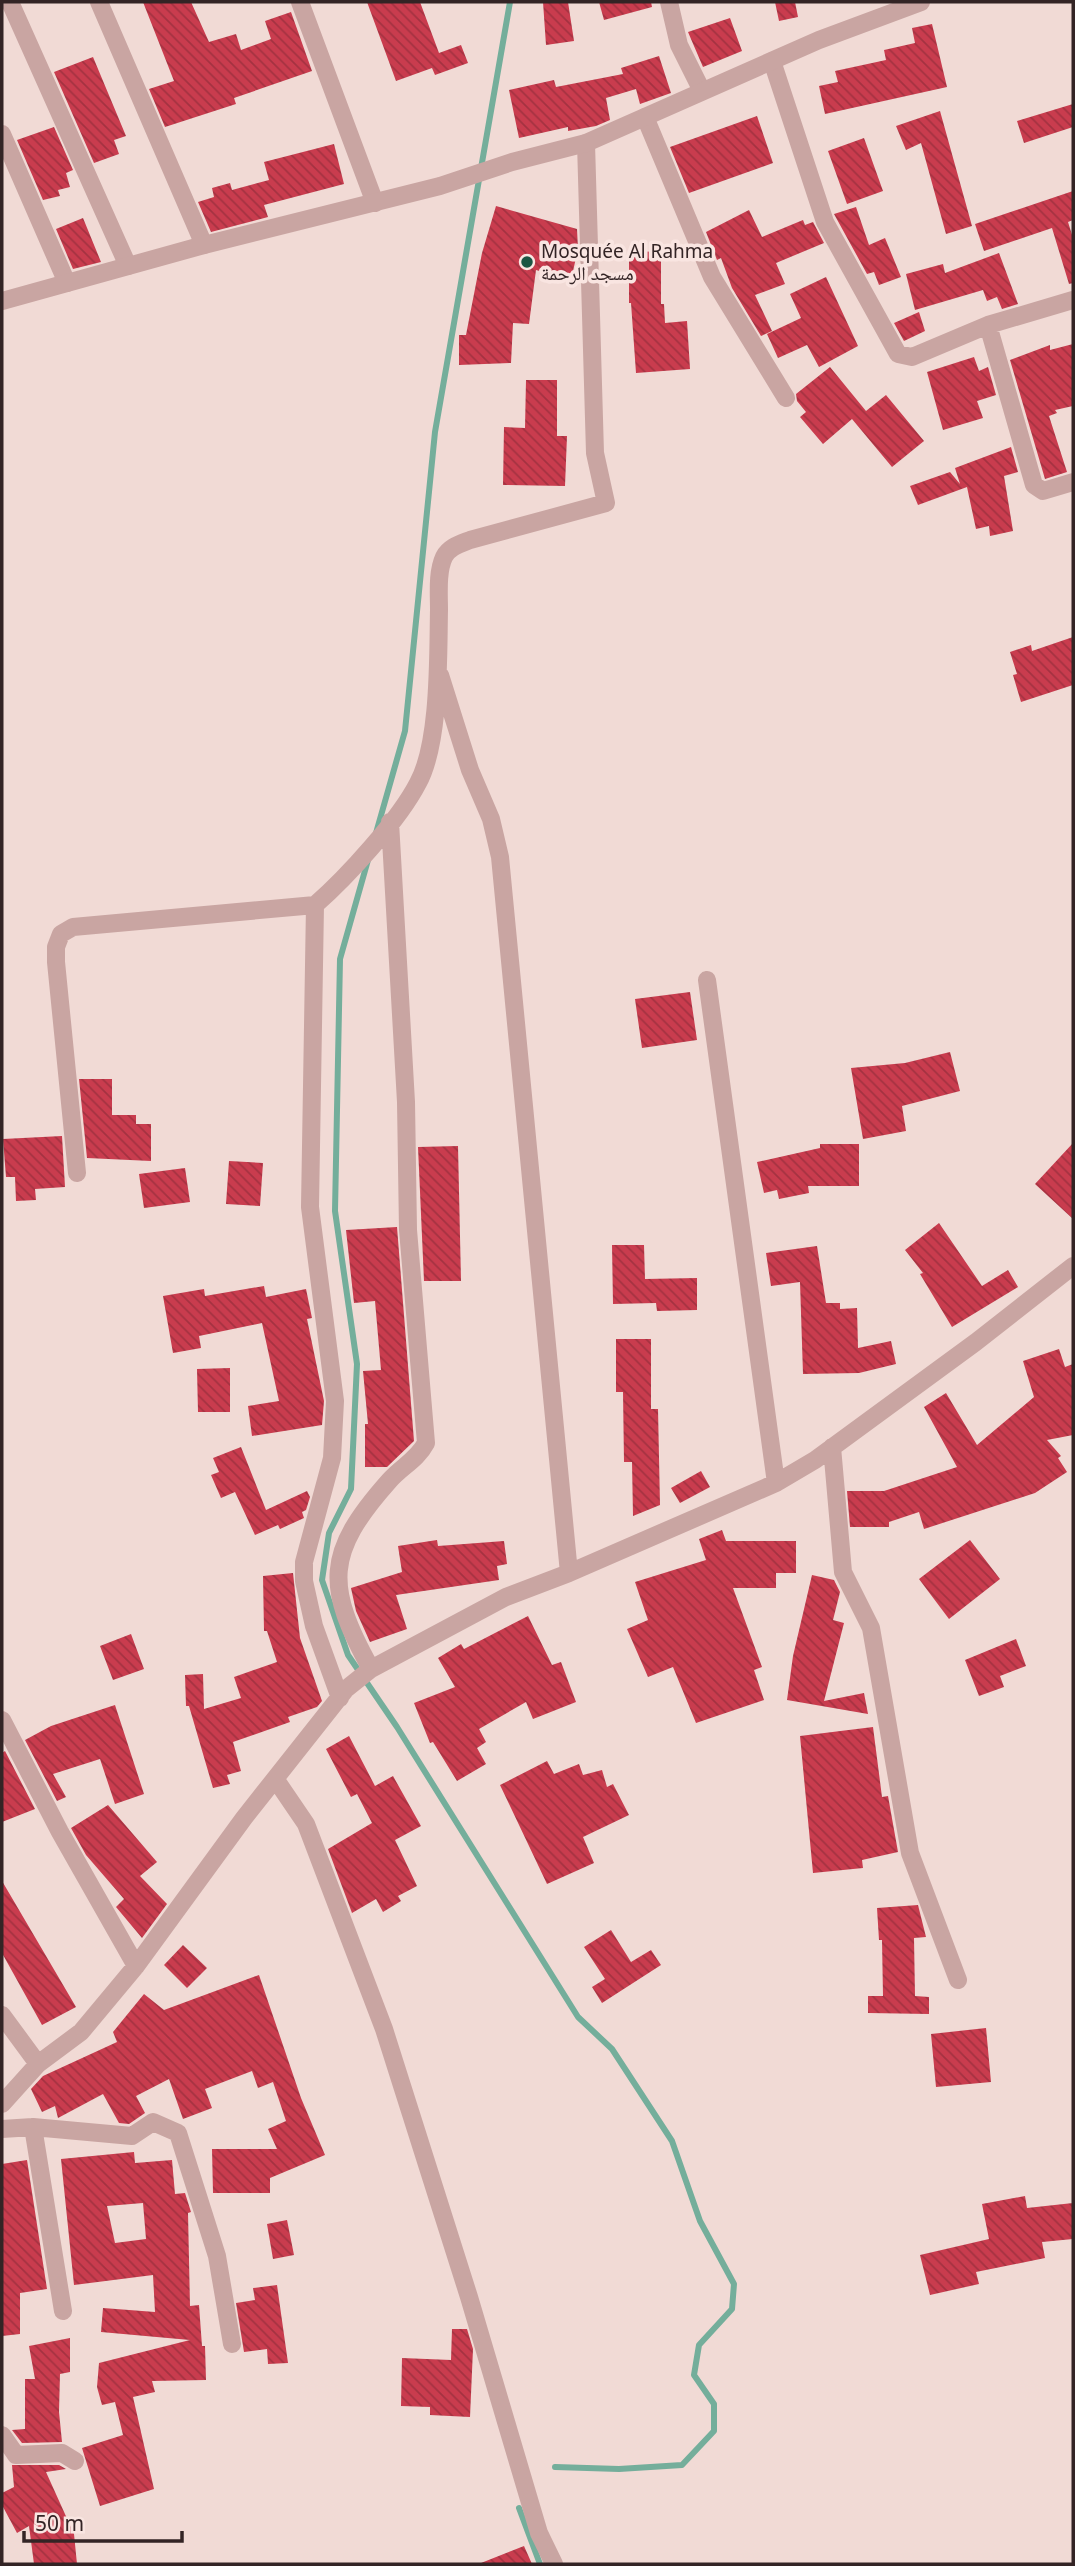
<svg xmlns="http://www.w3.org/2000/svg" width="1075" height="2566" font-family="'Noto Sans','Noto Naskh Arabic',sans-serif">
  <defs>
    <pattern id="building-back-hatch" width="6" height="6" patternUnits="userSpaceOnUse" patternTransform="scale(1.75)"><rect width="6" height="6" fill="#c93c4e"/><path d="M-1 5l2 2M0 0l6 6M5-1l2 2" fill="none" stroke="#a43241"/></pattern>
  </defs>
  <rect width="100%" height="100%" fill="#f1dad5"/>
  <g fill="none" stroke-linecap="round" stroke-linejoin="round">
    <path stroke="#74ae9b" stroke-width="6" d="M376 833 405 731 435 432 510 2
      M368 860 340 959 335 1211 357 1364 351 1489 329 1533 322 1580 348 1655 397 1727 578 2017 612 2049 672 2141 700 2221 734 2284 732 2309 699 2345 694 2375 714 2404V2431L682 2465 619 2469 555 2467
      M519 2508 540 2564"/>
  </g>
  <path fill="url(#building-back-hatch)" fill-rule="evenodd" d="M143 2H191L209 42 236 34 241 50 271 39 265 21 291 12 312 71 234 98 236 104 165 127 149 89 174 81Z
    M367 2H420L439 53 461 45 468 63 435 75 432 68 396 81Z
    M543 2H568L574 41 546 45Z
    M599 2H651L652 7 604 20Z
    M775 2H795L798 17 779 21Z
    M730 18 742 51 703 67 688 32Z
    M932 24 947 87 825 114 819 86 838 82 835 71 886 60 884 50 915 43 912 28Z
    M659 56 671 93 640 104 636 89 606 98 610 120 596 126 568 131V127L519 138 509 90 554 80 556 87 623 74 621 68Z
    M93 57 126 136 114 140 119 154 94 163 54 72Z
    M1073 104V127L1024 143 1017 121Z
    M940 111 972 226 946 234 921 143 906 150 896 126Z
    M757 116 773 163 689 193 670 147Z
    M54 127 73 170 66 173 70 187 58 190 60 196 43 200 17 140Z
    M864 138 883 191 847 204 828 151Z
    M334 144 344 184 264 205 268 217 211 232 198 202 214 197 212 188 230 183 232 190 269 180 264 162Z
    M1073 191V220L1068 222 1073 238V283L1069 284 1052 228 984 251 975 224Z
    M496 206 577 229 578 249 571 280 536 270 529 324 513 323 511 363 459 365V335H466L482 253Z
    M856 207 869 245 885 238 901 277 879 285 874 272 867 274 834 214Z
    M749 210 762 237 803 220 805 225 813 222 824 243 776 263 785 284 755 295 772 331 761 336 732 288 721 258 717 260 706 232Z
    M83 218 101 262 73 269 56 229Z
    M629 251 661 252V304H664L665 323 687 321 690 369 636 373 631 303H629Z
    M999 253 1018 304 1002 309 997 297 987 301 983 290 915 310 906 274 943 264 945 273Z
    M826 277 858 346 819 367 807 345 778 358 767 334 801 318 790 294Z
    M919 312 925 331 904 341 894 323Z
    M1073 344V406L1055 410 1057 413 1049 416 1067 472 1045 479 1010 360 1050 345V350Z
    M974 357 979 371 988 367 996 395 977 401 983 418 943 430 927 372Z
    M830 367 866 411 886 395 924 441 892 467 852 419 823 444 800 417 806 412 797 401 796 394Z
    M526 380H557V436H567L565 486 503 485 504 427 525 428Z
    M1011 447 1018 472 1004 476 1013 531 990 536 989 526 976 529 967 487 918 505 910 486 950 472 960 484 955 468Z
    M1073 637V685L1021 702 1013 675 1017 674 1010 652 1031 645 1032 651Z
    M690 992 697 1040 642 1048 635 999Z
    M950 1052 960 1091 902 1106 906 1131 863 1139 851 1068 905 1063Z
    M79 1079H112V1115H136V1124H151V1161L87 1158Z
    M62 1136 65 1187 35 1189 36 1200 16 1201 15 1177H6L3 1139Z
    M1073 1143V1219L1035 1184Z
    M820 1144H859V1186H808L809 1193 779 1199 777 1190 764 1193 757 1162 820 1148Z
    M458 1146 461 1281H424L418 1147Z
    M229 1161 263 1163 260 1206 226 1204Z
    M185 1168 190 1202 144 1208 139 1174Z
    M939 1223 982 1286 1008 1270 1018 1287 952 1327 920 1274 923 1273 905 1250Z
    M397 1227 414 1441 387 1467H365V1424H368L363 1371 381 1370 375 1301 354 1303 346 1230Z
    M612 1245H644L645 1279 697 1278V1310L657 1311 656 1303 613 1304Z
    M817 1246 826 1303H840V1309L857 1308 858 1348 891 1341 896 1364 859 1373 803 1374 800 1282 771 1286 766 1253Z
    M264 1286 266 1297 306 1289 312 1318 307 1319 324 1401 322 1425 252 1436 248 1406 279 1401 262 1323 199 1336 201 1348 173 1353 163 1296 204 1289 205 1296Z
    M616 1339H651V1409H658L660 1505 633 1516 632 1462H624L623 1392H616Z
    M1059 1349 1065 1367 1073 1364V1435L1047 1440 1061 1456 1058 1458 1067 1472 1035 1493 924 1529 919 1512 889 1522V1527H850L847 1491H884L957 1467 924 1407 946 1393 977 1445 1034 1397 1023 1361Z
    M230 1368V1412H198L197 1369Z
    M241 1447 266 1510 307 1491 310 1497 306 1510 302 1512 304 1518 280 1529 278 1525 255 1535 235 1492 221 1498 211 1475 219 1472 213 1458Z
    M701 1471 710 1487 680 1503 671 1488Z
    M722 1530 726 1541H796V1573H776V1588H733L762 1667 754 1670 764 1700 696 1723 673 1667 648 1677 627 1629 648 1620 635 1582 706 1560 699 1539Z
    M437 1540 438 1546 504 1541 507 1564 497 1566 499 1580 396 1595 407 1629 370 1642 356 1611 351 1588 402 1572 398 1546Z
    M970 1540 1000 1579 949 1619 919 1579Z
    M293 1573 300 1638 322 1701 317 1707 288 1717 290 1722 233 1742 241 1771 227 1775 230 1784 213 1788 189 1706H186L185 1675 203 1674 204 1709 241 1698 234 1677 277 1662 267 1631H264L263 1576Z
    M812 1575 834 1580 840 1592 833 1620 844 1623 824 1701 864 1693 868 1714 787 1700 793 1656Z
    M528 1616 552 1665 561 1662 576 1702 533 1719 526 1702 479 1729 486 1742 477 1748 486 1764 457 1781 433 1742 430 1743 414 1703 455 1687 438 1658 461 1644 464 1649Z
    M131 1634 144 1669 113 1680 100 1646Z
    M1016 1639 1026 1666 1000 1676 1004 1687 979 1696 965 1660Z
    M115 1705 144 1794 115 1804 100 1759 53 1774 66 1797 57 1801 25 1740 51 1726Z
    M873 1727 882 1797 888 1796 898 1852 862 1860 863 1868 813 1873 800 1736Z
    M349 1736 375 1786 393 1776 421 1826 395 1840 417 1886 398 1896 401 1901 383 1912 376 1899 352 1913 328 1849 372 1823 357 1794 351 1797 326 1749Z
    M5 1751 35 1809 2 1822V1753Z
    M547 1761 554 1774 579 1764 583 1775 602 1770 607 1787 613 1784 629 1815 583 1837 594 1863 547 1884 500 1785Z
    M108 1805 157 1862 140 1876 167 1904 142 1938 116 1907 124 1899 86 1855 71 1828Z
    M2 1881 76 2007 42 2025 2 1953Z
    M918 1905 926 1937 914 1938 915 1996 929 1997V2014L868 2013V1996H883L882 1940H879L877 1908Z
    M611 1930 631 1962 651 1950 661 1965 602 2003 592 1987 605 1979 584 1947Z
    M183 1945 207 1968 187 1988 164 1965Z
    M259 1975 301 2098 325 2155 270 2178V2193H213L212 2149H277L268 2129 286 2121 273 2082 258 2088 252 2071 205 2089 212 2108 183 2119 169 2079 136 2096 145 2113 129 2124 119 2123 103 2094 58 2118 55 2106 42 2112 31 2089 43 2076 117 2042 113 2032 144 1994 164 2010Z
    M986 2028 991 2082 936 2087 931 2034Z
    M134 2152 135 2163 172 2160 175 2194 185 2193 191 2212 188 2213 190 2306 199 2305 202 2346H205L206 2380 152 2381 155 2392 133 2397 154 2489 100 2506 82 2448 123 2435 115 2402 102 2405 97 2387 99 2363 190 2340 101 2332 103 2308 155 2312 153 2275 74 2285 61 2159ZM143 2203 146 2239 115 2243 107 2206Z
    M27 2160 47 2289 20 2293V2334L2 2336V2164Z
    M1025 2196 1027 2208 1073 2203V2239L1042 2242 1045 2258 976 2272 979 2284 930 2295 920 2255 989 2239 982 2204Z
    M287 2220 294 2255 273 2259 267 2224Z
    M277 2285 288 2363 268 2364 267 2349 244 2352 236 2303 255 2300 253 2288Z
    M452 2329H467L473 2349 470 2417 430 2415V2407L401 2406 402 2358 451 2360Z
    M70 2338V2372L60 2374 59 2412 62 2442 22 2443 12 2430 25 2429V2379H35L29 2346Z
    M12 2465H59L66 2469 46 2472 74 2534 77 2564H34L29 2526 17 2533 2 2505V2493L14 2487Z
    M524 2546 532 2564H481V2563Z"/>
  <g fill="none" stroke-linecap="round" stroke-linejoin="round">
    <path stroke="#c9a5a2" stroke-width="18" d="M10 2 128 266
      M99 2 204 245
      M300 2 375 203
      M669 2 679 45 702 91
      M772 61 825 222 898 354 912 357 988 325 1073 300
      M645 117 712 277 786 398
      M2 134 67 283
      M988 325 1034 485 1043 491 1073 482
      M440 675 470 770 491 819 500 857 569 1573
      M707 980 776 1483
      M77 1173 56 962V947L61 934 73 927 315 905
      M832 1447 843 1572 871 1628 910 1853 958 1980
      M371 1669C325 1586 325 1553 389 1481 401 1467 417 1460 426 1443L408 1230 406 1102 390 822
      M340 1698 314 1626 304 1581V1562L332 1458 335 1401 310 1207 315 905C347 877 399 820 418 783 440 743 438 656 439 610 439 594 437 572 444 557 449 547 460 544 470 540L606 503 595 453 586 143
      M2 1720 60 1832 136 1966
      M276 1780 306 1824 384 2029 469 2297 539 2533 554 2564
      M2 2015 38 2064
      M2 2104 38 2064 81 2032 136 1966 244 1818 346 1689 371 1669 506 1597 569 1573 776 1483 815 1460 976 1342 1073 1266
      M33 2127 63 2311
      M2 2129 33 2127 132 2136 153 2122 178 2133 217 2256 232 2344
      M2 2435 16 2455 62 2453 75 2461"/>
    <path stroke="#c9a5a2" stroke-width="18" d="M2 301 204 245 440 186 512 162 586 143 819 40 921 2"/>
  </g>
  <circle fill="#1a5543" stroke="#f9e5e1" stroke-width="2.5" cx="527" cy="262" r="7"/>
  <g text-anchor="middle" dominant-baseline="central" stroke-width="7" stroke-linejoin="round" paint-order="stroke">
    <g font-size="19" fill="#332425" stroke="#f9e5e1" text-anchor="start">
      <text x="541" y="251">Mosquée Al Rahma<tspan x="541" dy="22">مسجد الرحمة</tspan></text>
    </g>
  </g>
  <rect width="1075" height="2566" fill="none" stroke="#332425" stroke-width="7"/>
  <path d="M24 2531v10h158v-10" fill="none" stroke="#332425" stroke-width="3.5"/>
  <text x="35" y="2531" font-size="21" fill="#332425" stroke="#f9e5e1" stroke-width="5" paint-order="stroke">50 m</text>
</svg>
